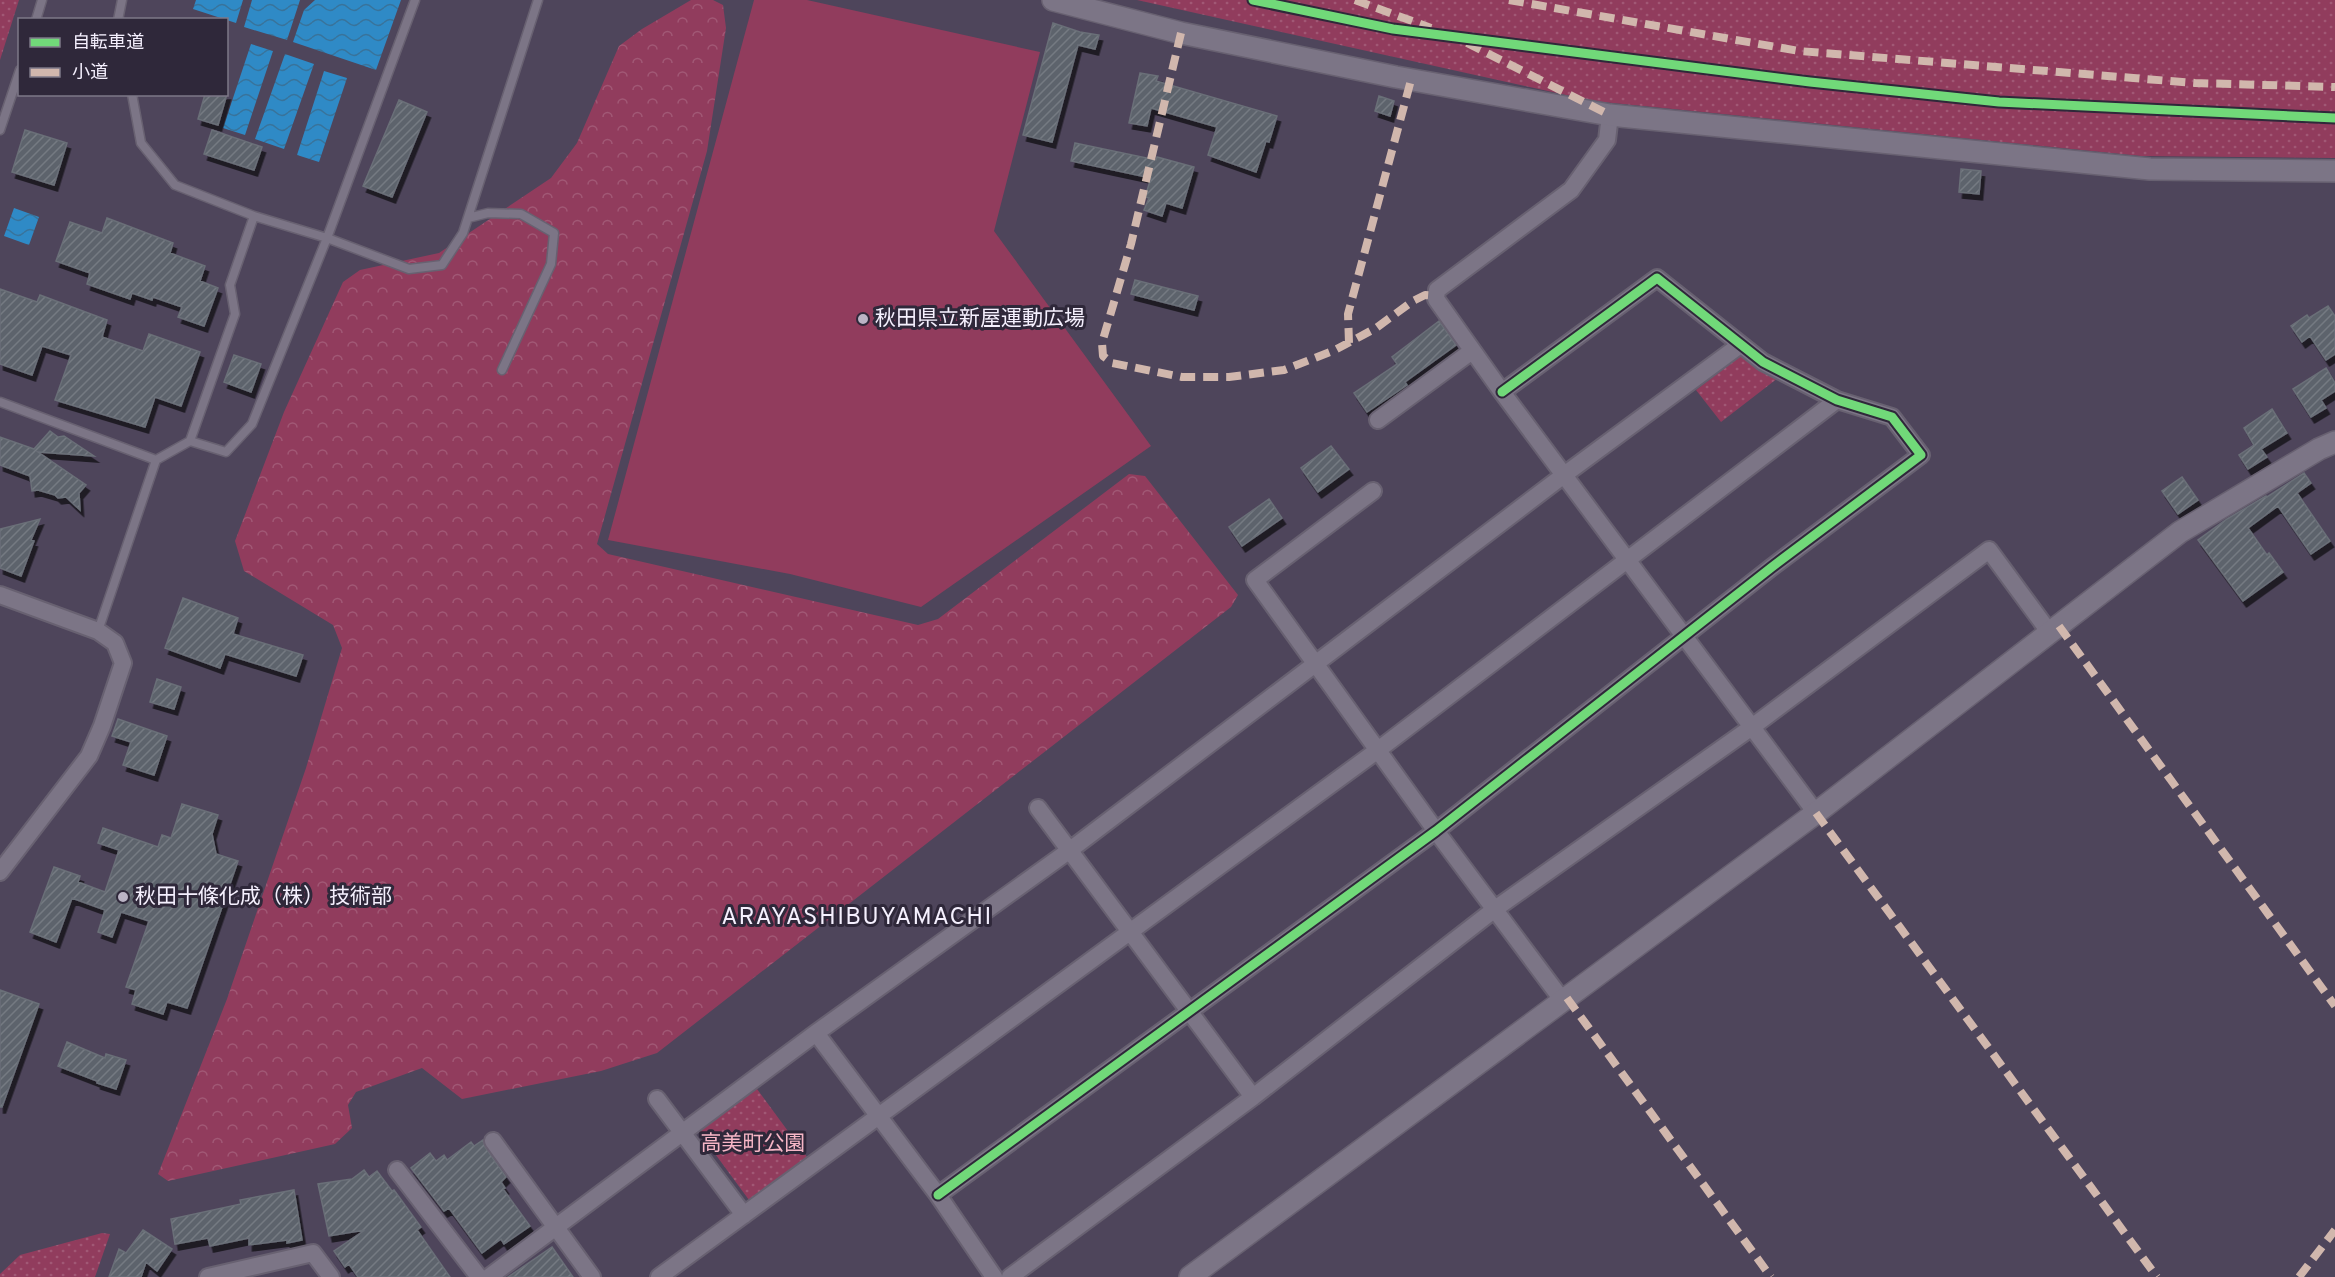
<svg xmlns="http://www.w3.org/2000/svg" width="2335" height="1277" font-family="Overpass,'Noto Sans JP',sans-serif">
  <defs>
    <pattern id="green-dots" width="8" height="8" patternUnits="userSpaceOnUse" patternTransform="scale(1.5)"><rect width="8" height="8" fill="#913c5d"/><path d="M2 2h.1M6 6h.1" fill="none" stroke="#a15875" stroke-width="1.8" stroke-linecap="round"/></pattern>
    <pattern id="forest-crowns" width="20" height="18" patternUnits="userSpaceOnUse" patternTransform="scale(1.5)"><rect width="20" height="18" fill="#913c5d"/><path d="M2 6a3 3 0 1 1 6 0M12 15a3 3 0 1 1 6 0" fill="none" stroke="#a15875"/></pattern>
    <pattern id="water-waves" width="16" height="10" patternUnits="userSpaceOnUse" patternTransform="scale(1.5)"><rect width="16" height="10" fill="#2f8ac6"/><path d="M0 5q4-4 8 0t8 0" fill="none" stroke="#38739b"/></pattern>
    <pattern id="building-hatch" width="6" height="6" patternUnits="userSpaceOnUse" patternTransform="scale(1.5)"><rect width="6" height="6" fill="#5d636c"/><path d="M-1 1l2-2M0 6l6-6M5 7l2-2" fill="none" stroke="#757a82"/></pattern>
    <filter id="shadow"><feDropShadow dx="3.5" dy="6" stdDeviation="0" flood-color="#0009"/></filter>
  </defs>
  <rect width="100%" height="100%" fill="#4e455b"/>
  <path fill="url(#green-dots)" d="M0 0H19L0 60Z
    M1137 0H2335V158L2141 156 1593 101Z
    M1743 354 1778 378 1721 422 1696 390Z
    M757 1089 807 1157 749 1200 699 1132Z
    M102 1233 110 1234 95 1277H0V1274L20 1255Z"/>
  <path fill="url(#forest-crowns)" d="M691 0H713L723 5 726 28 707 151 597 544 608 554 918 625 938 619 1129 474 1145 476 1238 595 1231 607 657 1053 601 1071 462 1099 422 1068 356 1092 348 1105 352 1128 335 1144 168 1181 158 1174 227 999 306 768 342 648 333 625 244 571 235 541 284 412 343 282 360 270 439 253 551 178 577 143 619 46 642 29Z"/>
  <path fill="#913c5d" d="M754 0H807L1040 52 994 231 1151 446 921 607 790 574 608 540Z"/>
  <path fill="url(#water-waves)" d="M196 0H243L236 23 193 9Z
    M252 0H300L287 40 244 27Z
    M315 0H401L376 70 293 42 304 10Z
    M251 44 273 51 245 135 223 128Z
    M285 54 314 64 284 149 255 139Z
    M324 71 347 78 319 162 297 155Z
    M14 208 39 217 29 245 4 236Z"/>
  <path fill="url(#building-hatch)" stroke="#6a6f78" stroke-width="1.5" filter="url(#shadow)" d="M1053 23 1080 32 1099 35 1095 49 1078 45 1052 142 1023 135Z
    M1140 73 1158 76 1156 81 1277 116 1269 142 1266 141 1256 172 1208 155 1217 127 1151 108 1147 126 1129 123Z
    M205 94H227L218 125 198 119Z
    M1379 96 1394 101 1390 116 1375 111Z
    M399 100 427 112 392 197 363 186Z
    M25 130 67 143 54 185 12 172Z
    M212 130 262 147 254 170 204 154Z
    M1075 143 1156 160 1157 157 1194 167 1182 208 1166 203 1162 216 1144 210 1149 198 1145 197 1151 178 1071 161Z
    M1961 169 1981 171 1979 194 1959 192Z
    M107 218 173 243 170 253 205 266 200 281 218 288 204 326 178 317 182 307 153 297 152 300 132 293 130 299 87 284 90 273 56 261 70 222 102 233Z
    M1135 280 1198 296 1194 310 1131 294Z
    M0 289 37 302 40 295 107 320 102 337 143 351 149 334 200 352 181 406 155 397 145 427 55 400 71 355 42 346 32 375 0 364Z
    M2328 306 2335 316V354L2326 360 2310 336 2302 342 2291 326 2307 315 2309 318Z
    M1439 321 1456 345 1405 382 1407 385 1367 412 1354 393 1397 364 1392 357Z
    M234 355 261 364 251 392 224 382Z
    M2326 368 2335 383V391L2321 400 2326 408 2311 417 2293 389Z
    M2272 409 2287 433 2261 449 2267 457 2248 469 2239 455 2254 445 2244 428Z
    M50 431 58 437 64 436 94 456 38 452 86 485 79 493 80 510 66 497 58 498 55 495 38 490 32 491 30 476 0 465V437L34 449Z
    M1331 446 1349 469 1318 492 1301 468Z
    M2304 473 2311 483 2297 493 2330 541 2311 554 2278 506 2248 528 2267 555 2269 553 2283 572 2243 601 2198 540 2227 519 2266 496 2267 497Z
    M2182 477 2198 500 2178 514 2162 491Z
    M1269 499 1282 518 1242 546 1229 527Z
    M40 519 31 540 34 541 21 576 0 568V529Z
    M183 598 238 618 233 634 303 655 296 676 225 654 220 668 165 648Z
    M157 679 181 687 174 709 150 702Z
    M118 719 167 736 154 775 123 765 131 742 112 736Z
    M182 804 218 815 212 834 216 854 238 861 187 1008 167 1002 163 1014 132 1004 136 990 126 987 149 921 121 912 112 937 98 932 105 910 72 898 56 942 30 932 54 867 80 876 78 882 105 892 119 850 98 843 103 828 158 847 162 835 171 838Z
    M0 990 39 1004 2 1107H0Z
    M67 1042 105 1058 106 1054 126 1060 116 1089 97 1083V1081L58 1066Z
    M483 1140 485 1147 506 1177 501 1182 505 1188 503 1189 530 1226 504 1244 501 1239 482 1253 449 1208 444 1211 411 1168 430 1153 436 1161 444 1155 447 1160 471 1142 474 1146Z
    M364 1170 369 1177 377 1171 392 1191 394 1190 421 1227 417 1230 450 1277H358L349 1264 345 1267 334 1251 365 1230 329 1236 318 1184 352 1179Z
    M294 1190 302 1240 287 1243V1240L249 1245V1238L210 1246 208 1238 175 1244 171 1219 241 1204 240 1200Z
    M143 1230 172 1249 157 1271 146 1262 141 1277H109L119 1249 126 1253Z
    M552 1247 573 1277H508Z"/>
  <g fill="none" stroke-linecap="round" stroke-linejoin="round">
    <g stroke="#686171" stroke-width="11">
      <path id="service" d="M36 20 42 0
        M118 20 122 0
        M132 94 141 143 175 185 254 216
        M0 130 20 70
        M468 218 488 213 521 214 554 233 551 264 502 370
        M0 402 156 460 98 631
        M190 441 235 314 230 285 254 216 327 238 415 0
        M156 460 190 441 226 452 252 424 327 238 409 269 442 265 463 233 538 0"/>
    </g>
    <g stroke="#686171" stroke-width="20">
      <path id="minor" d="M1610 115 1607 140 1571 190 1437 290 1436 299 1502 392 1816 813
        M1378 420 1472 351
        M1373 491 1255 580 1436 831 1563 1001
        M0 595 98 631 115 643 123 663 102 726 89 756 0 872
        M1038 808 1253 1097
        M816 1033 938 1195 994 1277
        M657 1099 744 1215
        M493 1141 592 1277
        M397 1170 479 1277
        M938 1195 1436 831 1772 567 1921 455 1892 417 1837 400 1763 362 1657 278 1502 392
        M208 1277 313 1253 331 1277
        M489 1277 816 1033 1070 850 1564 475 1740 345
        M659 1277 1378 750 1837 400
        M1010 1277 1253 1097 1495 909 1752 727 1989 550 2050 633"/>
    </g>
    <g stroke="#686171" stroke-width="24">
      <path id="tertiary" d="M1053 0 1181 33 1396 77 1610 115 2150 169 2335 171
        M1190 1277 1816 813 2180 532 2319 449 2335 442"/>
    </g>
    <use href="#service" stroke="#7c7586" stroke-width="8"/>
    <use href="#minor" stroke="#7c7586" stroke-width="16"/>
    <use href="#tertiary" stroke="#7c7586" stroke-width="21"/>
    <path stroke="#d1b7ad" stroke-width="8" stroke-dasharray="15 8" stroke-linecap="butt" d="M1355 0 1431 28
      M1509 0 1799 51 2195 83 2335 87
      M1181 33 1131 244 1102 343 1103 356 1112 363 1182 377H1229L1284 370 1335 350 1376 328 1413 301 1425 295 1436 296
      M1467 43 1610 115
      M1349 343 1348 314 1411 80
      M2059 626 2335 1006
      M1816 813 2157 1277
      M1567 998 1771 1277
      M2299 1277 2335 1230"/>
    <g stroke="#2f283a" stroke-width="13">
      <path id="cycleway" d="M1253 0 1393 29 1810 82 1999 102 2335 118
        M938 1195 1436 831 1772 567 1921 455 1892 417 1837 400 1763 362 1657 278 1502 392"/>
    </g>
    <use href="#cycleway" stroke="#71d979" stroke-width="9"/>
  </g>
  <g fill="#bbb4c5" stroke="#2f283a" stroke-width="2">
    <circle cx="863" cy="319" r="6"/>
    <circle cx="123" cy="897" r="6"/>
  </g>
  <g text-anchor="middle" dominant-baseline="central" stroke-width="6" stroke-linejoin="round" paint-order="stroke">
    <g font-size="21" fill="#f5f0fe" stroke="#2f283a" text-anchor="start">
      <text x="875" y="319">秋田県立新屋運動広場</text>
      <text x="135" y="897">秋田十條化成（株） 技術部</text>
    </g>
    <g font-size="21" fill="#f6b6c6" stroke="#2f283a">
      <text x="753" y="1144">高美町公園</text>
    </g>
    <g font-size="24" letter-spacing="1.5" fill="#f5f0fe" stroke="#2f283a">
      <text x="857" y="918">ARAYASHIBUYAMACHI</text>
    </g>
  </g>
  <rect x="18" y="18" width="210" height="78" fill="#2f283a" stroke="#7e7888" stroke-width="1.5"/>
  <rect x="30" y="38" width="30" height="9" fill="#71d979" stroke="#7e7888" stroke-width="1.5"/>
  <text x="72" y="48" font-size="18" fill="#f5f0fe">自転車道</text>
  <rect x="30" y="68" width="30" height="9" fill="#d1b7ad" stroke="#7e7888" stroke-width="1.5"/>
  <text x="72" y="78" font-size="18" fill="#f5f0fe">小道</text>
</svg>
